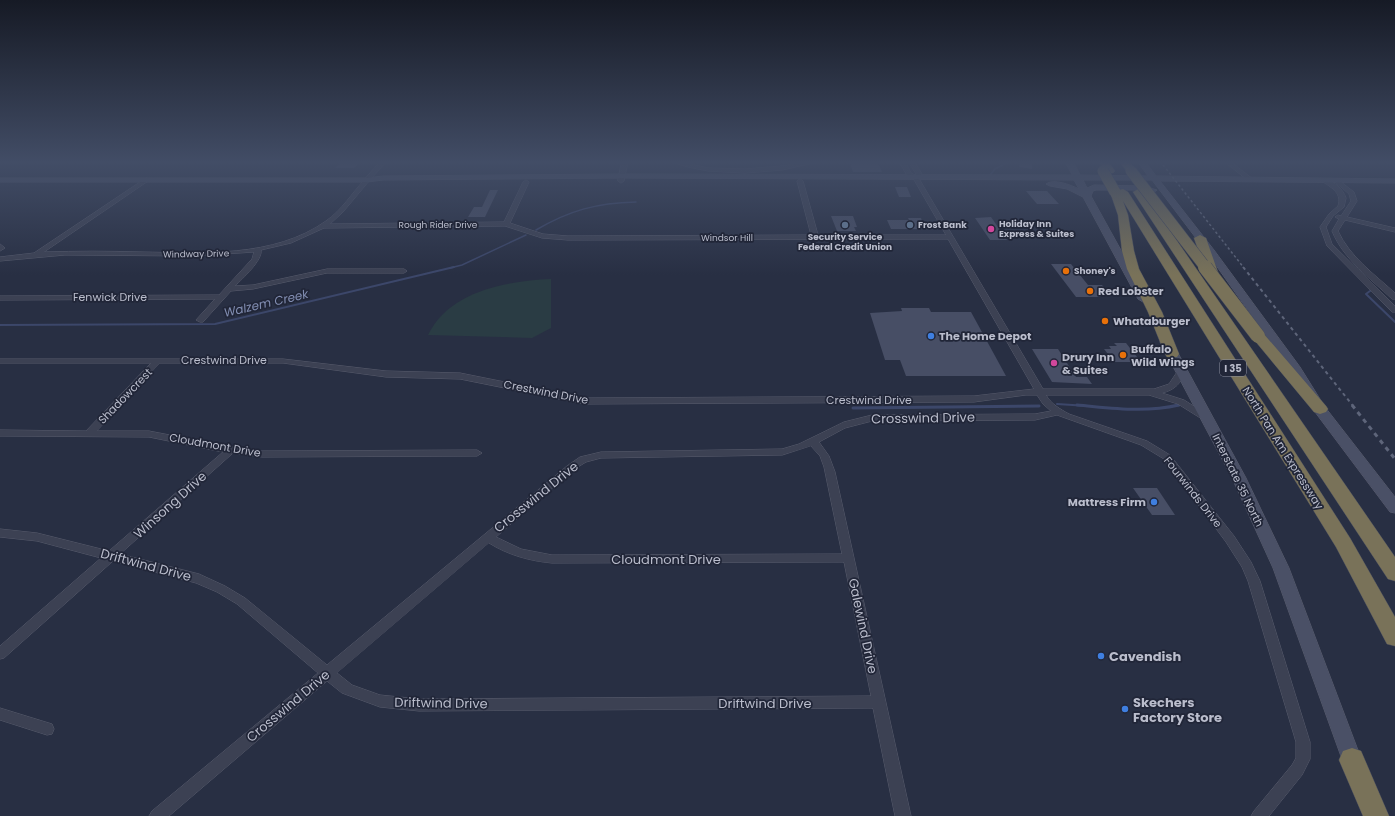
<svg xmlns="http://www.w3.org/2000/svg" width="1395" height="816" font-family="Poppins,sans-serif">
  <rect width="100%" height="100%" fill="#282f43"/>
  <path fill="#2a3c44" d="M551 279V328L532 338 428 335C449 291 507 281 551 279Z"/>
  <g fill="none" stroke-linecap="round" stroke-linejoin="round">
    <path stroke="#3c476a" stroke-width="1.5" d="M990 175 995 169 1006 163V161
      M536 230C570 210 597 203 636 202
      M450 268 462 265 526 235"/>
    <path stroke="#3c476a" stroke-width="2" d="M1370 291 1366 294 1395 322
      M0 325 215 324 454 267
      M1057 404 1088 406
      M1175 406 1179 405"/>
    <path stroke="#3c476a" stroke-width="3" d="M1077 405C1112 408 1144 413 1179 405
      M853 408 1039 406"/>
  </g>
  <path fill="#474e65" d="M342 161H361L354 168H335Z
    M849 161H877L882 172H853Z
    M1020 161 1032 162V169L1019 167Z
    M895 187H907L911 197H899Z
    M490 190H498L485 217H468L474 207H482Z
    M1026 191H1047L1059 204H1037Z
    M831 216H853L857 227H854L856 231H837Z
    M991 217 1007 240H990L975 218Z
    M908 218H921L922 221H928L932 229H891L887 220H909Z
    M1051 264H1071L1088 285H1102L1108 292H1097L1101 297H1076Z
    M901 308H929L931 312H971L1006 376H906L900 360H885L870 313 902 311Z
    M1114 343H1126L1141 362H1114L1104 349H1111L1109 346H1117Z
    M1032 349H1058L1076 377H1087L1092 384 1052 382Z
    M1133 488H1157L1175 515H1152Z"/>
  <g fill="none" stroke-linecap="round" stroke-linejoin="round">
    <g stroke="#585c6d" stroke-width="1">
      <path id="minor" d="M622 161H628L624 181 621 183 618 181Z
        M669 161H677L708 168 745 169 782 166 812 161H822L782 170 745 173 708 171 688 167Z
        M899 161H905L911 173 915 175 916 174 908 161H914L922 174 918 177 1043 389H1154L1169 384 1179 369H1185L1186 371C1181 383 1175 390 1162 393L1184 400 1208 415 1210 417 1208 419H1202L1178 404 1149 395H1046C1051 404 1060 409 1069 414L1147 441 1170 455 1234 536 1251 562 1260 581 1310 742V759L1302 775 1269 816H1251L1254 811 1292 765 1296 758V742L1248 581 1242 567 1226 542 1164 459 1141 445 1057 415 1035 420 872 421 845 428 819 442 829 456 835 472 911 816H895L873 708 419 711 380 707 342 693 327 681 169 816H149L152 811 318 673 237 604 217 592 196 583 113 561 4 658 0 659V646L101 558 37 541 0 537V529L37 533 109 551 223 452 149 437 0 436V430L86 431 151 363H0V359H283L386 371 460 373 584 398 974 396 1034 389 948 239 568 240 542 238 505 226 324 228 291 243 261 250C263 260 242 279 235 286L253 285 327 269H404L407 271 404 273H327L253 289 231 291 203 322H200L196 320 215 299 0 300V296L219 295 252 259 254 252 195 256 65 255 0 261V257L34 253 146 178 148 179V181L44 252C77 251 109 251 141 252 202 253 274 258 326 221 342 210 352 193 365 179L367 178 370 180 369 181 343 212 330 224 504 222 523 182 526 180 529 182 510 223 543 234 568 236 811 235 797 181 800 179 803 181 818 235H946L913 178 907 175ZM160 363H283L386 377 460 379 584 404 974 402 1026 395H1037L1043 404 1051 411 1035 414 872 415 844 422 799 444 782 449 601 452 580 457 567 466 327 665 245 598 225 586 199 574 120 554 233 453 262 457 477 456 482 453 477 450 262 451 242 449 149 431H97ZM811 446 820 456 824 467 842 554 552 555 521 549 496 537 573 470 586 462 601 458 782 455ZM489 543C508 555 530 561 552 563L844 562 871 696 419 699 380 695 352 685 337 673Z
        M1224 161H1230L1254 180 1249 181Z
        M1337 179 1354 192 1357 201 1347 217 1395 228V232L1345 220 1338 231C1350 257 1374 274 1395 293V299H1392C1370 278 1344 260 1332 231L1339 219 1335 217 1338 215 1341 216 1351 201 1349 194 1334 181Z
        M1323 180C1333 179 1343 189 1346 198L1344 207 1333 216 1326 227 1332 244 1395 306V312H1392L1327 246 1320 227 1329 214 1338 206C1342 194 1333 188 1323 182Z
        M0 244 5 248 0 251Z
        M0 708 52 724 54 729 52 734 47 735 0 720Z"/>
    </g>
    <g stroke="#585c6d" stroke-width="1">
      <path id="tertiary" d="M381 161H387L369 181H365V179Z"/>
    </g>
    <g stroke="#585c6d" stroke-width="1">
      <path id="secondary" d="M1065 161H1073L1080 175 1148 176 1137 161H1145L1156 176 1395 179V183L1160 181 1214 250 1300 367 1325 407 1395 497V513L1390 512 1315 412 1290 370 1208 254 1152 180H1083L1087 188 1094 185 1143 186 1157 190 1153 193 1143 190H1096L1093 191 1091 196 1148 299 1143 302 1138 299 1083 197 1067 189 1050 186 1046 184C1053 178 1071 185 1079 189L1074 180 622 178 383 180 367 182H0V178H367L383 176 622 174 1072 175Z
        M1166 339 1172 342 1246 478 1289 568 1364 766 1361 773 1354 776 1347 773 1273 568 1232 478 1160 342Z"/>
    </g>
    <g stroke="#474c5d" stroke-width="1">
      <path id="motorway" d="M1098 161H1108L1115 171 1113 173H1107Z
        M1119 161H1129L1136 171 1134 173H1128Z
        M1115 189 1119 190 1123 189 1128 192 1350 538 1395 617V646L1387 644 1336 547 1123 201 1128 215 1134 251 1139 269 1162 312 1179 354 1177 357H1167L1165 354 1148 312 1127 269 1122 251 1118 215 1110 192Z
        M1138 189 1142 190 1395 557V581L1388 579 1133 192Z
        M1200 235 1206 238 1221 281 1219 284H1211L1209 281 1194 238Z
        M1258 332 1263 333 1326 406 1328 409 1326 412 1320 414 1314 412 1251 336 1253 333Z
        M1352 748 1361 751 1389 816H1363L1339 760 1343 751Z"/>
    </g>
    <use href="#minor" fill="#3c4153" fill-rule="evenodd"/>
    <use href="#tertiary" fill="#3c4153" fill-rule="evenodd"/>
    <use href="#secondary" fill="#4a5066" fill-rule="evenodd"/>
    <use href="#motorway" fill="#797259" fill-rule="evenodd"/>
    <path stroke="#5e657a" stroke-width="1.5" stroke-dasharray="2.5 2.5" stroke-linecap="butt" d="M1160 161 1244 268"/>
    <path stroke="#5e657a" stroke-width="2" stroke-dasharray="3.5 3.5" stroke-linecap="butt" d="M1243 267 1353 406"/>
    <path stroke="#5e657a" stroke-width="3" stroke-dasharray="4.5 4.5" stroke-linecap="butt" d="M1352 405 1395 459"/>
    <g stroke="#474c5d" stroke-width="12" stroke-linecap="butt">
      <path id="motorway-bridge-far1" d="M1103 171 1115 192
        M1131 171 1206 268"/>
    </g>
    <g stroke="#474c5d" stroke-width="15" stroke-linecap="butt">
      <path id="motorway-bridge" d="M1205 267 1258 336"/>
    </g>
    <use href="#motorway-bridge-far1" stroke="#797259" stroke-width="11"/>
    <use href="#motorway-bridge" stroke="#797259" stroke-width="14"/>
  </g>
  <linearGradient id="sky" x2="0" y2="1"><stop stop-color="#161a25"/><stop offset="0.59" stop-color="#424d66"/><stop offset="1" stop-color="#424d66" stop-opacity="0"/></linearGradient>
  <rect width="1395" height="275" fill="url(#sky)"/>
  <g fill="#5c6f8a" stroke="#212638" stroke-width="1.5">
    <circle cx="845" cy="225" r="4"/>
    <circle cx="910" cy="225" r="4"/>
  </g>
  <g fill="#d1479c" stroke="#212638" stroke-width="1.5">
    <circle cx="991" cy="229" r="4"/>
    <circle cx="1054" cy="363" r="4"/>
  </g>
  <g fill="#e8710a" stroke="#212638" stroke-width="1.5">
    <circle cx="1066" cy="271" r="4"/>
    <circle cx="1090" cy="291" r="4"/>
    <circle cx="1105" cy="321" r="4"/>
    <circle cx="1123" cy="355" r="4"/>
  </g>
  <g fill="#3f7fe0" stroke="#212638" stroke-width="1.5">
    <circle cx="931" cy="336" r="4"/>
    <circle cx="1154" cy="502" r="4"/>
    <circle cx="1101" cy="656" r="4"/>
    <circle cx="1125" cy="709" r="4"/>
  </g>
  <g text-anchor="middle" dominant-baseline="central" stroke-width="3.5" stroke-linejoin="round" paint-order="stroke">
    <g font-size="9" font-weight="bold" fill="#babdcc" stroke="#212638" text-anchor="start">
      <text x="999" y="224">Holiday Inn<tspan x="999" dy="10">Express &amp; Suites</tspan></text>
      <text x="918" y="225">Frost Bank</text>
      <text x="845" y="237" text-anchor="middle">Security Service<tspan x="845" dy="10">Federal Credit Union</tspan></text>
      <text x="1074" y="271">Shoney's</text>
    </g>
    <g font-size="9" fill="#babdcc" stroke="#212638">
      <text x="438" y="225">Rough Rider Drive</text>
      <text x="727" y="238">Windsor Hill</text>
      <text transform="translate(196 254) rotate(-1)">Windway Drive</text>
    </g>
    <rect fill="#212638" stroke="#8c90a0" stroke-width="1" x="1220" y="360" width="26" height="16" rx="3"/>
    <g font-size="10" font-weight="bold" fill="#babdcc">
      <text x="1233" y="368">I 35</text>
    </g>
    <g font-size="11" font-weight="bold" fill="#babdcc" stroke="#212638" text-anchor="start">
      <text x="1098" y="291">Red Lobster</text>
      <text x="1113" y="321">Whataburger</text>
      <text x="939" y="336">The Home Depot</text>
      <text x="1131" y="349">Buffalo<tspan x="1131" dy="13">Wild Wings</tspan></text>
      <text x="1062" y="357">Drury Inn<tspan x="1062" dy="13">&amp; Suites</tspan></text>
      <text x="1146" y="502" text-anchor="end">Mattress Firm</text>
    </g>
    <g font-size="11" fill="#babdcc" stroke="#212638">
      <text x="110" y="297">Fenwick Drive</text>
      <text x="224" y="360">Crestwind Drive</text>
      <text transform="translate(546 392) rotate(11)">Crestwind Drive</text>
      <text transform="translate(125 396) rotate(-46)">Shadowcrest</text>
      <text x="869" y="400">Crestwind Drive</text>
      <text transform="translate(215 445) rotate(10)">Cloudmont Drive</text>
      <text transform="translate(1283 448) rotate(58)">North Pan Am Expressway</text>
      <text transform="translate(1238 480) rotate(64)">Interstate 35 North</text>
      <text transform="translate(1193 492) rotate(52)">Fourwinds Drive</text>
    </g>
    <g font-size="12" font-style="italic" fill="#828eb2" stroke="#212638">
      <text transform="translate(266 303) rotate(-13)">Walzem Creek</text>
    </g>
    <g font-size="13" fill="#babdcc" stroke="#212638">
      <text transform="translate(923 418) rotate(-1)">Crosswind Drive</text>
      <text transform="translate(536 497) rotate(-39)">Crosswind Drive</text>
      <text transform="translate(170 505) rotate(-42)">Winsong Drive</text>
      <text x="666" y="559">Cloudmont Drive</text>
      <text transform="translate(146 565) rotate(15)">Driftwind Drive</text>
      <text transform="translate(863 626) rotate(78)">Galewind Drive</text>
      <text transform="translate(441 703) rotate(1)">Driftwind Drive</text>
      <text x="765" y="703">Driftwind Drive</text>
      <text transform="translate(288 706) rotate(-40)">Crosswind Drive</text>
    </g>
    <g font-size="13" font-weight="bold" fill="#babdcc" stroke="#212638" text-anchor="start">
      <text x="1109" y="656">Cavendish</text>
      <text x="1133" y="702">Skechers<tspan x="1133" dy="15">Factory Store</tspan></text>
    </g>
  </g>
</svg>
